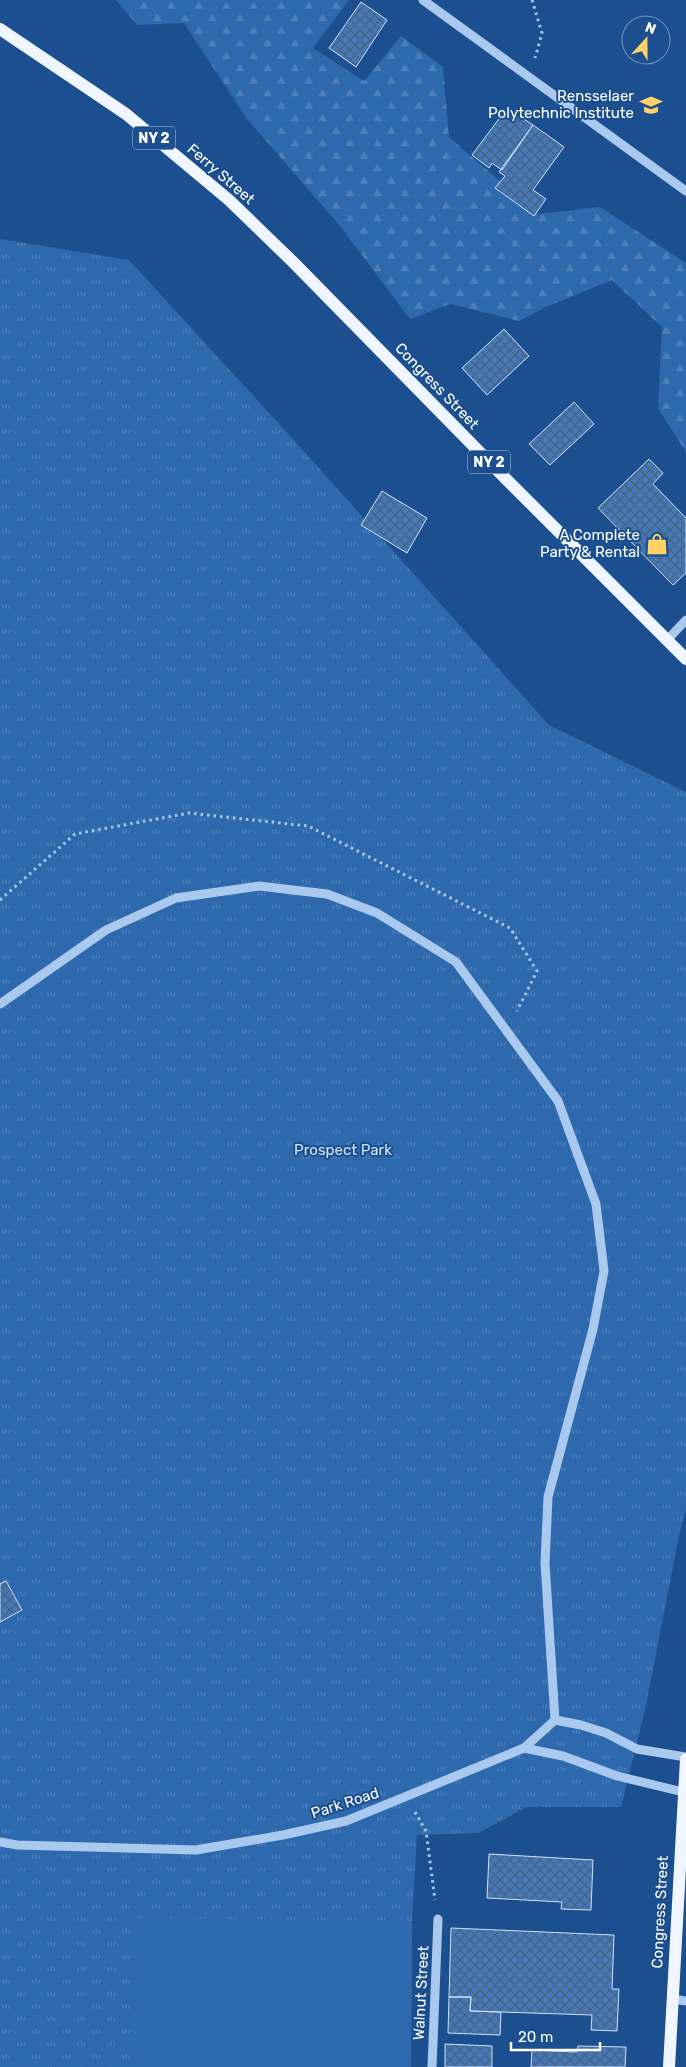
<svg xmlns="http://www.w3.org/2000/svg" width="686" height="2067" font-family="Rubik,sans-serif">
  <defs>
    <pattern id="forest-firs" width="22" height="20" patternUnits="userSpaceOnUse" patternTransform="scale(1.25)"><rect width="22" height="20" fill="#2e69ad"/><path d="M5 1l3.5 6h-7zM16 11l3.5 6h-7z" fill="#4d80b9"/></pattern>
    <pattern id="park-tufts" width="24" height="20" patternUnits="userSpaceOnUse" patternTransform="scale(1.25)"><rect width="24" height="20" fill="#2e69ad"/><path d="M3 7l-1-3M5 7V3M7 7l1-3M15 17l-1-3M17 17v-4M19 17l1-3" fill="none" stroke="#4d80b9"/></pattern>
    <pattern id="building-cross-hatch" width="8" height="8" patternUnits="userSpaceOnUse" patternTransform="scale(1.25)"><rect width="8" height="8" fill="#4478b7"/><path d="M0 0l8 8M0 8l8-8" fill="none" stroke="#486282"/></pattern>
  </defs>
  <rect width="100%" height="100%" fill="#1b4f8f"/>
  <path fill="url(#forest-firs)" d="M116 0H349L313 48 364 81 401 36 443 67 449 137 538 214 600 207 686 263V452L658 408 662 327 612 280 546 307 519 321 450 304 410 319 340 226 247 119 184 23 137 25Z"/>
  <path fill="url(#park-tufts)" d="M0 239 129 260 291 437 549 725 686 792V1509L679 1536 645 1710 621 1807H527L478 1833 417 1835 412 1921 411 2067H0Z"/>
  <path fill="#2e69ad" d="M132 1918 412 1921 411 2067H130Z"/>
  <path fill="url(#building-cross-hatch)" stroke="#cfe3fa" d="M361 2 387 20 356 67 329 48Z
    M507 108 533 125 502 170 492 163 489 168 472 155Z
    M533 125 564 147 533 190 546 199 534 216 495 188 505 176 499 172Z
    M504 329 529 356 487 395 462 368Z
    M574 402 594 424 550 465 529 444Z
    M649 459 663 473 653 484 686 518V573L673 585 598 508Z
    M382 491 427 518 407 553 361 525Z
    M6 1581 22 1610 0 1622V1584Z
    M489 1854 593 1860 591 1910 561 1909 562 1902 487 1898Z
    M451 1928 614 1935 612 1989H619L617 2031 591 2030 592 2015 470 2011 471 1997H449Z
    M449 1997H471L470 2011 501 2012 500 2035 448 2033Z
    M445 2044 492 2046V2067H445Z
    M578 2046 626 2047 625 2067H531L532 2050 577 2052Z"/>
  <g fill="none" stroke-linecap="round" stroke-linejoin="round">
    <path stroke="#a9c9ee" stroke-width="3" stroke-dasharray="2.5 4" stroke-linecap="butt" d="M532 0 542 33 535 58
      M0 900 75 834 189 813 308 826 510 928 537 971 517 1011
      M415 1812 426 1831 435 1900"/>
    <path stroke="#a9c9ee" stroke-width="9" d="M423 0 686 191
      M668 639 686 620
      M0 1004 106 930 176 898 259 886 327 894 377 913 456 962 558 1101 596 1204 604 1271 593 1329 548 1497 545 1563 555 1720
      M524 1748 555 1720 581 1725 606 1733 637 1749 686 1757
      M0 1842 17 1845 196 1850 283 1835 346 1821 524 1748 563 1756 617 1776 683 1792
      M672 1999 686 2001
      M432 2067 438 1919"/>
    <path stroke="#f0f6ff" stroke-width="12" d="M0 29 126 114 229 200 294 263 507 480 686 659
      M669 2067 686 1759"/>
  </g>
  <defs>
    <g id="university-bare" transform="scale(1.725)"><path d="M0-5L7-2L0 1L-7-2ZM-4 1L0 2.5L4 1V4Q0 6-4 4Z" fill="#ffd166" stroke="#1b4f8f" stroke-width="2.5" paint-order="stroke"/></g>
    <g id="shop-bare" transform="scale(1.725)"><path d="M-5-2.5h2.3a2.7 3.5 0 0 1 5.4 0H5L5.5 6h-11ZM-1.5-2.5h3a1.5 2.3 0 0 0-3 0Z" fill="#ffd166" stroke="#1b4f8f" stroke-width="2.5" paint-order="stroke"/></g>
  </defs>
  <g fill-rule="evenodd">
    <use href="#university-bare" x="651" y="105"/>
    <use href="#shop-bare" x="657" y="544"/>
  </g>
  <g text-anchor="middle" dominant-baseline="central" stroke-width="4" stroke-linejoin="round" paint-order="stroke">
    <g fill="#1b4f8f" stroke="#bbcadd" stroke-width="1">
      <rect x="133" y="126.5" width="42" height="23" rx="4"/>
      <rect x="468" y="450.5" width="42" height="23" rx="4"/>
    </g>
    <g font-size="14" font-weight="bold" fill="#fff">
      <text x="154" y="138">NY 2</text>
      <text x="489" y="462">NY 2</text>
    </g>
    <g font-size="15" fill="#fff" stroke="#1b4f8f" text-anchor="end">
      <text x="634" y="96">Rensselaer<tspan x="634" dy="17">Polytechnic Institute</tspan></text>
      <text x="640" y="535">A Complete<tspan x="640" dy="17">Party &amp; Rental</tspan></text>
    </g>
    <g font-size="15" fill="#fff" stroke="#1b4f8f">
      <text transform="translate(221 174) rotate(41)">Ferry Street</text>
      <text transform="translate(437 386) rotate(46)">Congress Street</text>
      <text transform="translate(345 1803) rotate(-18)">Park Road</text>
      <text transform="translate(660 1912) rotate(-87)">Congress Street</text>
      <text transform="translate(421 1993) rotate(-87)">Walnut Street</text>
    </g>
    <g font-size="15" fill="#cfe3fa" stroke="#1b4f8f">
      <text x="343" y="1150">Prospect Park</text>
    </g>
  </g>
  <g transform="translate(646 40) rotate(21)"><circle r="24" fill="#1b4f8f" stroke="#7695bc"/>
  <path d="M0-4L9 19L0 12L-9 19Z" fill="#ffd166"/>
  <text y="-8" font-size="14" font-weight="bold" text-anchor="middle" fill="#ffffff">N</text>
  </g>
  <path d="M511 2042v8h89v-8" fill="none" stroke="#ffffff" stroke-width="2.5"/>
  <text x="518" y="2042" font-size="15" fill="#ffffff" stroke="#1b4f8f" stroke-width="4" paint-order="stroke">20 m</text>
</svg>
